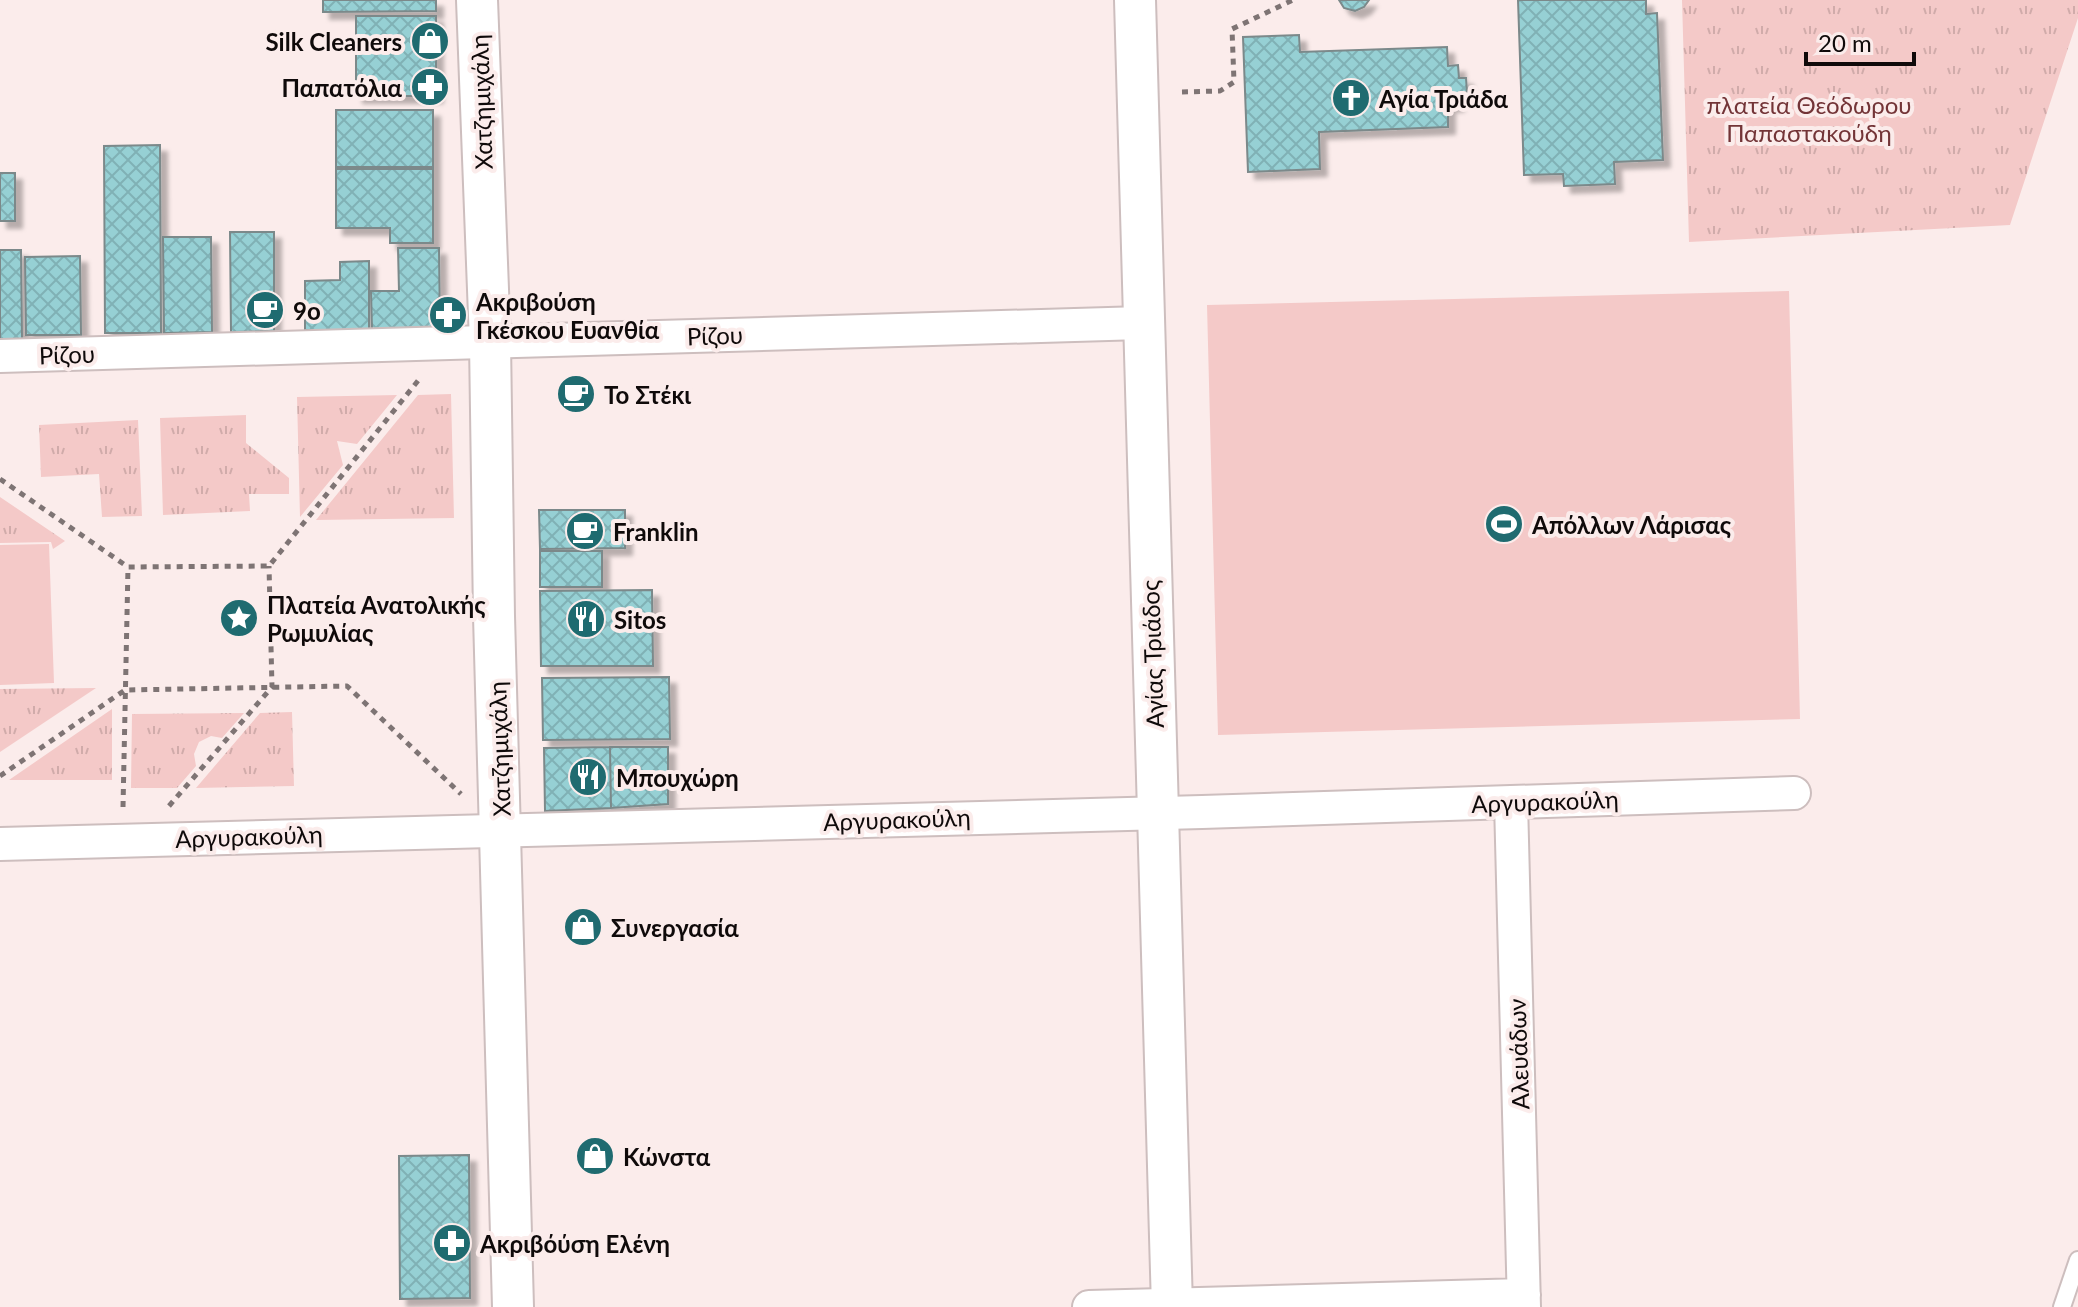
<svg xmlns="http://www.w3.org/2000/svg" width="2078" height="1307" font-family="Lato,sans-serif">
  <defs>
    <pattern id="grass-tufts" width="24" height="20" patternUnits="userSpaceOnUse" patternTransform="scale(2)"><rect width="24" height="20" fill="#f4c9c8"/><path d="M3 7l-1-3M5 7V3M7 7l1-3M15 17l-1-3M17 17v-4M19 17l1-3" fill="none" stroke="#d0abaa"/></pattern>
    <pattern id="building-cross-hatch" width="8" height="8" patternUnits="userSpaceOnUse" patternTransform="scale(2)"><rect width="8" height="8" fill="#96d0d4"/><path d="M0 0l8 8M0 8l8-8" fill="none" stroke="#80b1b5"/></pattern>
    <filter id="shadow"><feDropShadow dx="7" dy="7" stdDeviation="2" flood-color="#0004"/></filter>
  </defs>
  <rect width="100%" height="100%" fill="#fbeceb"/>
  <path fill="url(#grass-tufts)" d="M1682 0H2078V18L2010 225 1689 242Z
    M451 394 454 518 316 520 418 395Z
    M397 395 357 444 337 441 343 465 300 517 297 397Z
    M246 415V443L289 478V494H249L250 511 163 515 160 418Z
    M138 420 142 516 102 517 99 474 41 477 39 425Z
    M0 497 65 541 53 549 51 542 0 543Z
    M96 688 0 752V689Z
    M112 709V780H9Z
    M292 712 294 786 196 788 260 713Z
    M244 713 222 738 211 736 199 742 194 754 196 766 177 788H131L132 714Z"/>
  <path fill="#f4c9c8" d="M1789 291 1800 719 1218 735 1207 305Z
    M49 544 54 683 0 685V545Z"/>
  <path fill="url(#building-cross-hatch)" stroke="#7b898a" stroke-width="2" filter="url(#shadow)" d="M323 0H436V11L323 12Z
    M1339 0H1369L1364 7 1355 11 1344 8Z
    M1518 0H1646V14L1657 13 1663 160 1614 162 1615 184 1564 186 1563 174 1524 175Z
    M356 16H436V96H356Z
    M1299 35 1300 52 1447 47 1448 66 1458 65 1459 78H1466L1467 92 1457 93V104L1448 105V127L1319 132 1320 169 1248 172 1243 37Z
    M336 110H433V167H336Z
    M160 145 161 333H105L104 146Z
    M336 169H433V243H390V228H336Z
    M0 173H15V221H0Z
    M230 232H274V331L231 332Z
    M163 237H211L212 332 164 333Z
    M398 248H439L440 329 372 330 371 291H399Z
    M0 250H21L22 339 0 340Z
    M80 256 81 335H26L25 257Z
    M369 261V330H305V281L340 280V262Z
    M539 510H625V548L540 549Z
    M540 551H602V587H540Z
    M652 590 653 666H541L540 591Z
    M669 677 670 739 543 740 542 678Z
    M610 747H668V804L611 808Z
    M610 747 611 808 545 811 544 748Z
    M469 1155 470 1298 400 1299 399 1156Z"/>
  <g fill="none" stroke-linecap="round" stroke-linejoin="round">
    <g stroke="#cdbebe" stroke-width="20">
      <path id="service" d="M2062 1307 2078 1260"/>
    </g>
    <g stroke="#cdbebe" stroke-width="36">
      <path id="minor" d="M0 356 1142 323
        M1511 802 1524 1307
        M0 844 1202 812 1794 793
        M1089 1307 1524 1295"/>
    </g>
    <g stroke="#cdbebe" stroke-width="44">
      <path id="tertiary" d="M477 0 490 342 494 616 513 1307
        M1135 0 1172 1307"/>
    </g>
    <path stroke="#7e7474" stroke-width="5" stroke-dasharray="6 6" stroke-linecap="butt" d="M1182 92 1220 91 1234 82 1232 29 1293 0
      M0 479 128 567 269 566 421 377
      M0 776 125 690 347 686 461 794
      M169 806 272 687 269 566
      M123 807 128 567"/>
    <use href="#service" stroke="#fff" stroke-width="16"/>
    <use href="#minor" stroke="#fff" stroke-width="32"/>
    <use href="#tertiary" stroke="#fff" stroke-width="40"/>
  </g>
  <defs>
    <g id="shop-disc" transform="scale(2)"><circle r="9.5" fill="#1f6b70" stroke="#fbeceb"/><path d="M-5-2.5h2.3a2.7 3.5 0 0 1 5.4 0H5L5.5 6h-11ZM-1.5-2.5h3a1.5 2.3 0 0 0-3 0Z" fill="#fff"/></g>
    <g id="pharmacy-disc" transform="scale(2)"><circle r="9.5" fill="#1f6b70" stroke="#fbeceb"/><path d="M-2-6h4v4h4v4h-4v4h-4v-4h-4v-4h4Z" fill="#fff"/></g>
    <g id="church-disc" transform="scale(2)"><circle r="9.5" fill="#1f6b70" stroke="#fbeceb"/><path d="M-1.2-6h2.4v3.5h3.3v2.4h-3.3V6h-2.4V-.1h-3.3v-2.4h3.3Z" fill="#fff"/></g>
    <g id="cafe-disc" transform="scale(2)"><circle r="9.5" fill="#1f6b70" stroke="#fbeceb"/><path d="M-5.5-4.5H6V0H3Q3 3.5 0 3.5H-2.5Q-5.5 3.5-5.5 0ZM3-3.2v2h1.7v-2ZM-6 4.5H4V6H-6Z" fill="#fff"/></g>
    <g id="stadium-disc" transform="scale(2)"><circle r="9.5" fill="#1f6b70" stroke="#fbeceb"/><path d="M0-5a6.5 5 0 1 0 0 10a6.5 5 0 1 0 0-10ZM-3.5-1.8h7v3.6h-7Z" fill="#fff"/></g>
    <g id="sight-disc" transform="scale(2)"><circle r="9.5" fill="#1f6b70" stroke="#fbeceb"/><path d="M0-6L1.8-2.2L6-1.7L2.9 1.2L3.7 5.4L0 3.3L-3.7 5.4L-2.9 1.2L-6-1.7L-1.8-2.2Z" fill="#fff"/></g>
    <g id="restaurant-disc" transform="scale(2)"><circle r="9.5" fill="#1f6b70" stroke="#fbeceb"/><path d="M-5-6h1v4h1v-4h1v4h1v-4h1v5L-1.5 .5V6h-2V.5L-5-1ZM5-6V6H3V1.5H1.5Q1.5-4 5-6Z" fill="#fff"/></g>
  </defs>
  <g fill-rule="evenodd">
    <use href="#shop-disc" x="430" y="41"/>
    <use href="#pharmacy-disc" x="430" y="87"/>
    <use href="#church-disc" x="1351" y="98"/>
    <use href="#cafe-disc" x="265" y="310"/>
    <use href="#pharmacy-disc" x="448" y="315"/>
    <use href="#cafe-disc" x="576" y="394"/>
    <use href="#stadium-disc" x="1504" y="524"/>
    <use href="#cafe-disc" x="585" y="531"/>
    <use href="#sight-disc" x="239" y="618"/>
    <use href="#restaurant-disc" x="586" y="619"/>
    <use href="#restaurant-disc" x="588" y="777"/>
    <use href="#shop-disc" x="583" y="927"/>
    <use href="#shop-disc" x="595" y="1156"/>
    <use href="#pharmacy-disc" x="452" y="1243"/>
  </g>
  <g text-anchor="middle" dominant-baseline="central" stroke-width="8" stroke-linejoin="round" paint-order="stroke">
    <g font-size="24" font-weight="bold" fill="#0f0a0a" stroke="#fbeceb" text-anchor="start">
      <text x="402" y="41" text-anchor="end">Silk Cleaners</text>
      <text x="402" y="87" text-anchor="end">Παπατόλια</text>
      <text x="1379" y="98">Αγία Τριάδα</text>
      <text x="476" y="301">Ακριβούση<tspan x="476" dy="28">Γκέσκου Ευανθία</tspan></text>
      <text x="293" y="310">9ο</text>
      <text x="604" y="394">Το Στέκι</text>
      <text x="1532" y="524">Απόλλων Λάρισας</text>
      <text x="613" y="531">Franklin</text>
      <text x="267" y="604">Πλατεία Ανατολικής<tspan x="267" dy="28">Ρωμυλίας</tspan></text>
      <text x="614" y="619">Sitos</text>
      <text x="616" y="777">Μπουχώρη</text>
      <text x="611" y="927">Συνεργασία</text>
      <text x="623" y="1156">Κώνστα</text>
      <text x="480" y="1243">Ακριβόύση Ελένη</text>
    </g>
    <g font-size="24" fill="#0f0a0a" stroke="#fbeceb">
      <text transform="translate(481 102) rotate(-92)">Χατζημιχάλη</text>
      <text transform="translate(715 335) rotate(-2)">Ρίζου</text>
      <text transform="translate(67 354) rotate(-2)">Ρίζου</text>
      <text transform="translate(1152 654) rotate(-92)">Αγίας Τριάδος</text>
      <text transform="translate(499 749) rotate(-92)">Χατζημιχάλη</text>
      <text transform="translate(1545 801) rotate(-2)">Αργυρακούλη</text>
      <text transform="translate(897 819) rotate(-2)">Αργυρακούλη</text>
      <text transform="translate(249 836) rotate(-2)">Αργυρακούλη</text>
      <text transform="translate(1518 1054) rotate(-92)">Αλευάδων</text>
    </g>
    <g font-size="24" fill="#733437" stroke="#fbeceb">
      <text x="1809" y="104">πλατεία Θεόδωρου<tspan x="1809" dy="28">Παπαστακούδη</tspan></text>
    </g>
  </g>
  <path d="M1806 52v12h108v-12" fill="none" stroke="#0f0a0a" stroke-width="4"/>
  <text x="1818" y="52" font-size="24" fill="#0f0a0a" stroke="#fbeceb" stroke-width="6" paint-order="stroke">20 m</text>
</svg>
